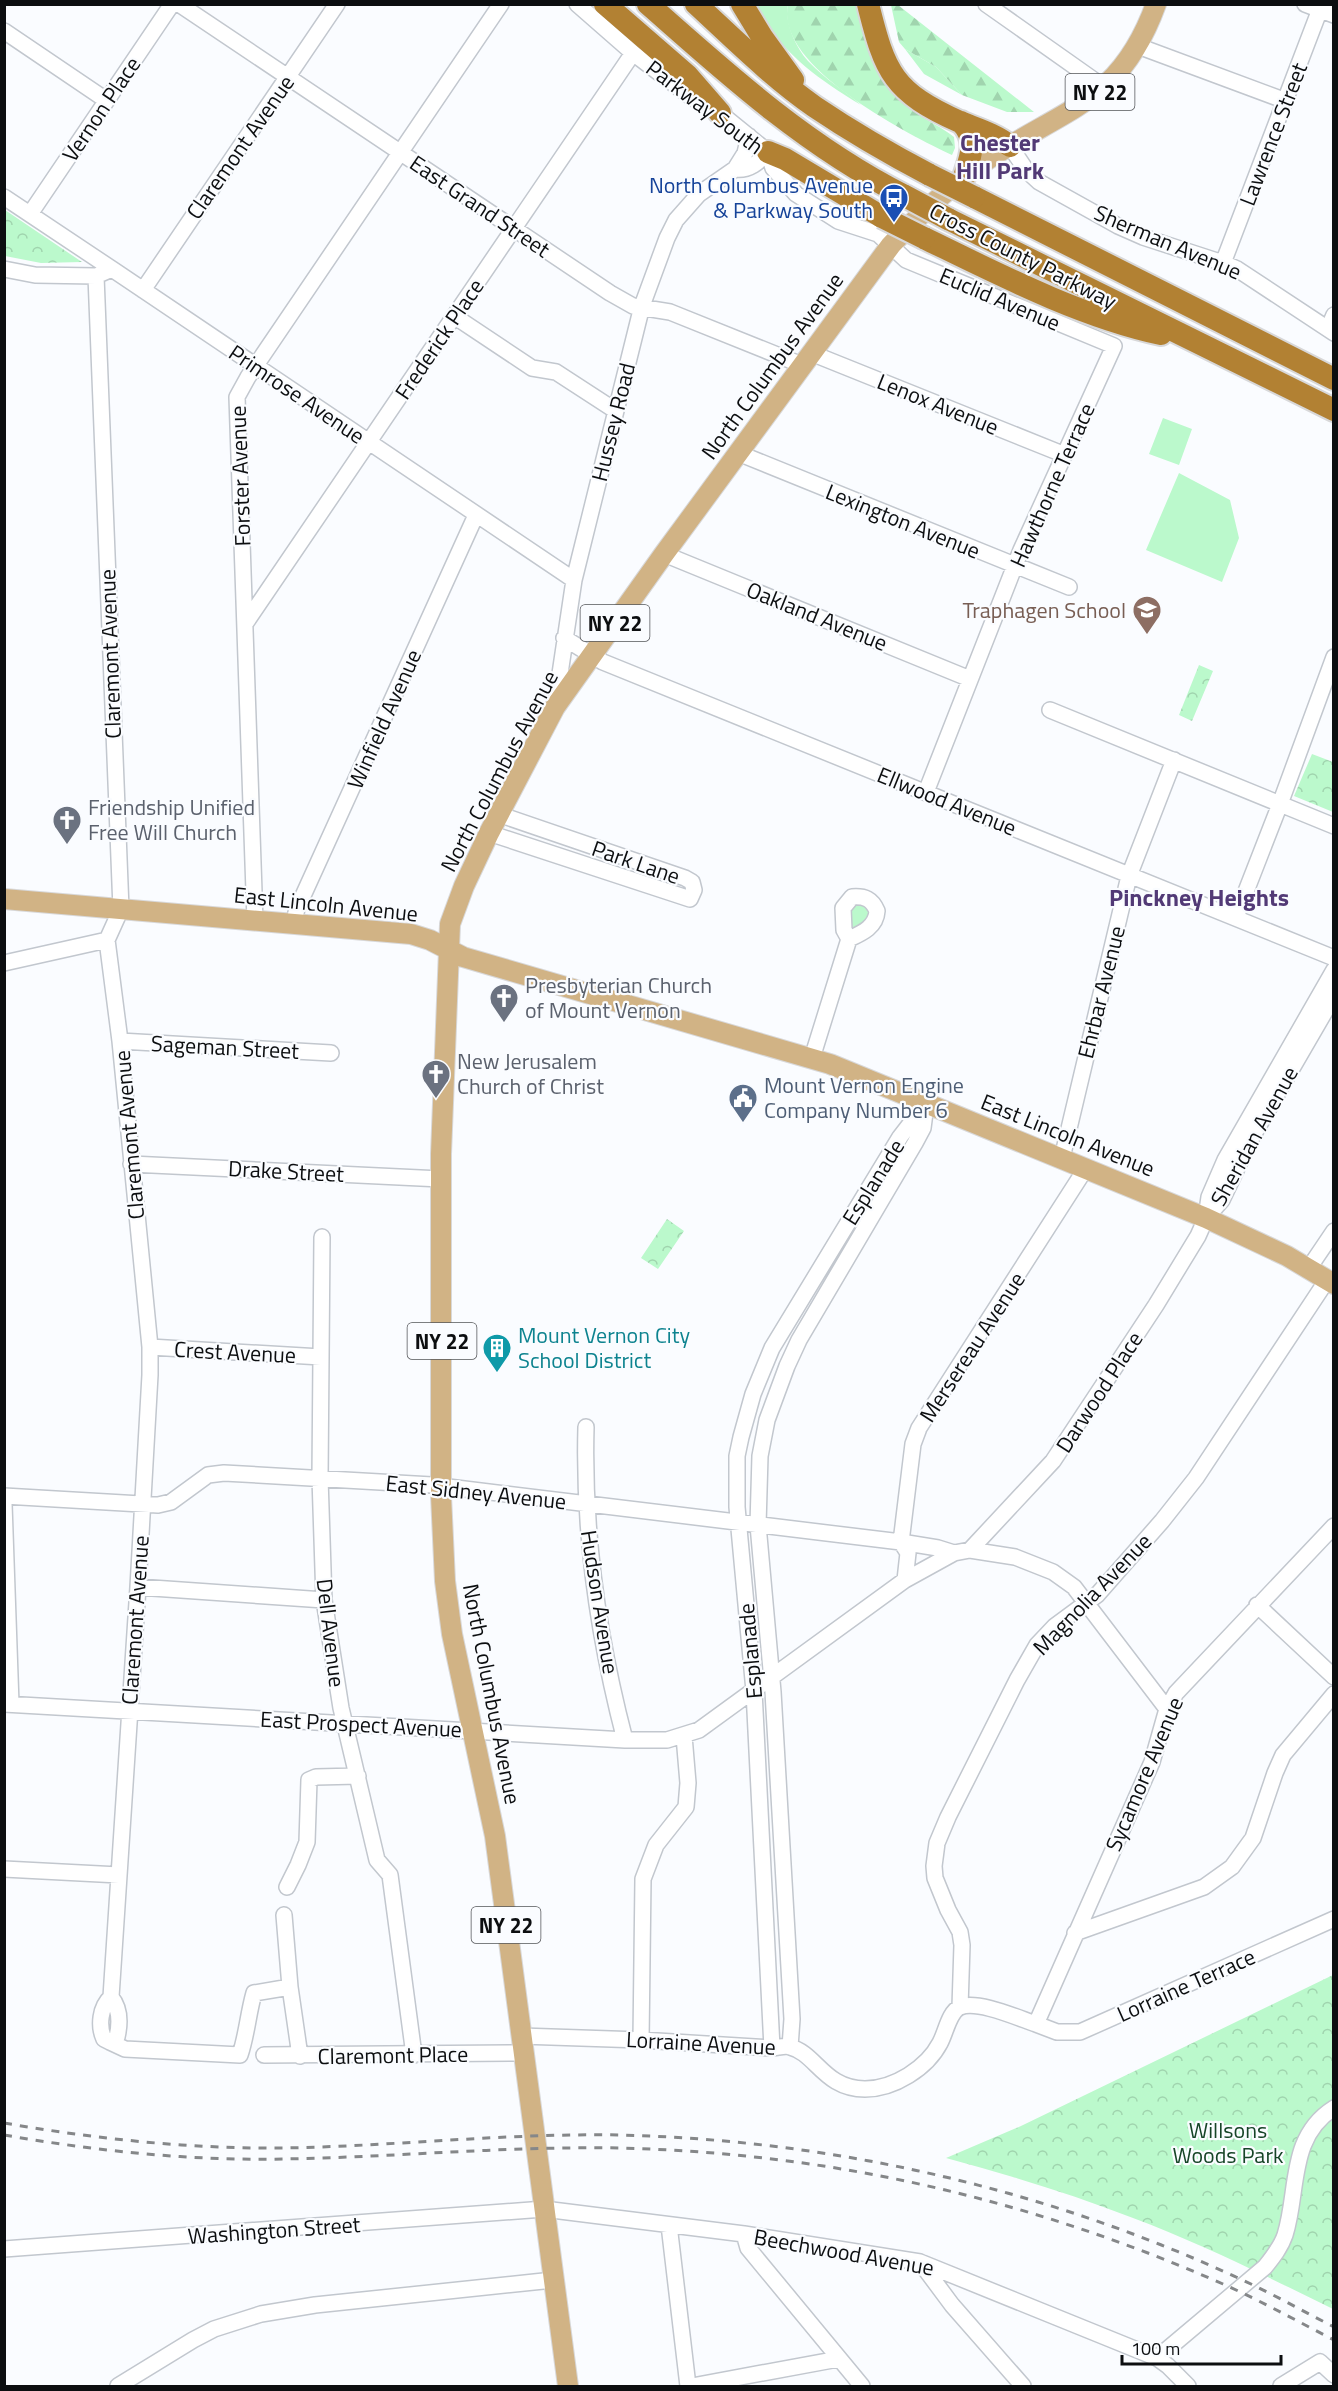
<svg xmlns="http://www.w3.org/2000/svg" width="1338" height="2391" font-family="'Titillium Web',sans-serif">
  <defs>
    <pattern id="forest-firs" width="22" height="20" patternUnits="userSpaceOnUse" patternTransform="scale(1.5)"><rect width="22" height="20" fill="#bbf9cc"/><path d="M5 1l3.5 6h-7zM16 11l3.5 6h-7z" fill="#a0d4ae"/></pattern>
    <pattern id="park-crowns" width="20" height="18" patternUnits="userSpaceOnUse" patternTransform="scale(1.5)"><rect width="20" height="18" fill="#bbf9cc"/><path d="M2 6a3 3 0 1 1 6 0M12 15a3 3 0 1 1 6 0" fill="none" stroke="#a0d4ae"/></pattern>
  </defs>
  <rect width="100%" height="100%" fill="#fafcff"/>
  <path fill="#bbf9cc" d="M751 5H788C784 23 797 50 810 63 825 79 845 91 861 105 810 74 786 54 751 5Z
    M905 49 936 67 962 95 924 74Z
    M1163 418 1192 429 1179 465 1149 454Z
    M1179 473 1230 500 1239 538 1222 582 1146 550Z
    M854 902 871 908 869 922 852 930 847 914Z"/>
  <path fill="url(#forest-firs)" d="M788 5H859C869 52 873 82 915 112 927 121 942 127 954 137L955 148 952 155C907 134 774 65 788 5Z
    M891 5H898L1034 112H1007L962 95 936 67 905 49 899 42Z"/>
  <path fill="url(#park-crowns)" d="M4 210H5L82 262 41 263 5 256Z
    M1199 665 1213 671 1192 721 1179 715Z
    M1312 754 1333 762V812L1294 796Z
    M667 1219 684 1231 658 1269 641 1258Z
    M1333 1975V2309C1268 2277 1202 2244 1133 2218 1072 2194 1009 2175 946 2158L1021 2126Z"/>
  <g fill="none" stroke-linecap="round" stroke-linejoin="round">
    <g stroke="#c2c7ce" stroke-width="18">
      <path id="minor" d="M179 4 610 293 633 306 670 312 802 365
        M577 4 633 53 691 97 720 113 768 152 773 168 796 194 838 221 878 234 906 260 1114 346 1021 550 926 792
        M986 4 1105 88
        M1305 4 1334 15
        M4 31 106 100
        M1138 46 1286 101
        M1010 146 1026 170 1039 182 1118 226 1143 237 1223 263 1237 269 1334 333
        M735 169C749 171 759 162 768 152
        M4 197 112 269
        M30 214 172 4
        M1223 263 1322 4
        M4 269 35 275 96 276 112 269 574 580
        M96 276 121 909 107 940 120 1041 150 1347V1375L138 1587 111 1997C100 2007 98 2026 104 2039L110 2042 117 2037C120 2024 120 2008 111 1997
        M143 290 337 4
        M454 316 532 368 556 372 616 411
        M1328 329 1334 315
        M811 353 1065 455
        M738 453 1069 587
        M664 554 970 679
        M245 624 633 53
        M564 638 603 662 1334 958
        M555 707 574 580 642 306 667 238 676 220 699 194 735 169 745 153 749 136
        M1050 710 1334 826
        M489 833 690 899 694 890 692 882 685 878 498 814
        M1236 917 1280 804 1334 657
        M255 921 237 397 248 377 501 4
        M293 924 297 909 476 515
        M4 963 107 940
        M120 1041 331 1053
        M812 1058 849 939 844 930 843 908 852 897C865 896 872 899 877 911 876 927 862 933 849 939
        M1062 1158 1129 876 1174 760
        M131 1164 441 1179
        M1206 1218 1222 1200 1251 1139 1334 996
        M322 1237 320 1478 324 1600 341 1708 377 1860 390 1875 414 2055
        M1309 1268 1334 1231
        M150 1347 321 1357
        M586 1427C583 1533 598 1637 625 1740
        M4 1496 158 1505 171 1502 208 1475 224 1473 432 1485 901 1542 938 1548 954 1553
        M4 1504 11 1704
        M901 1542 913 1444 919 1428 1086 1168
        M901 1542 908 1553 905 1580
        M970 1550 1053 1461 1156 1305 1198 1236 1206 1218 1209 1197 1225 1160 1334 970
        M138 1587 324 1600
        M1257 1605 1334 1677
        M4 1704 625 1740H667L699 1730 905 1580 954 1553 970 1550 1015 1557 1053 1572 1074 1587 1167 1709
        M4 1869 119 1875
        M287 1887 298 1865 307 1842 309 1780 316 1777 358 1776
        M284 1915 290 1987 300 2056
        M1075 1933 1204 1887 1232 1867 1253 1838 1275 1773 1283 1755 1334 1694
        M960 2007 962 1945 960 1932 948 1910 935 1878 934 1866 937 1843 948 1817 1017 1680 1037 1645 1055 1626 1097 1595 1162 1521 1196 1478 1327 1280
        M1036 2024 1057 2032H1080L1334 1919
        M521 2036 641 2040 772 2048C777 2048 785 2045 790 2047 816 2053 824 2089 865 2089 894 2089 927 2068 940 2043 946 2032 949 2012 960 2007 978 2000 1018 2018 1036 2024L1152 1762 1167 1709 1176 1693 1334 1526
        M641 2040 643 1879 656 1845 686 1807 688 1783 684 1736
        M110 2042 125 2049 240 2055C247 2034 248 2014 254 1993L290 1987
        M790 2047 792 2019 773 1692 758 1525 760 1456 767 1420 787 1366 799 1340 915 1143 923 1128 926 1105
        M772 2048 754 1691 737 1507V1456L741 1437 753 1394 772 1348 900 1137 927 1102
        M264 2055 523 2053
        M669 2225 688 2386
        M744 2234 748 2248 862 2386
        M4 2249 544 2209 744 2234 920 2262 1157 2358 1168 2366 1188 2386
        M920 2262 952 2305 1023 2386
        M1157 2358 1265 2267C1273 2257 1281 2247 1285 2235 1299 2190 1288 2137 1334 2108
        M118 2386 193 2340 214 2329 261 2314 315 2305 553 2280
        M692 2386 838 2359
        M1281 2386 1320 2362 1334 2375"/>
    </g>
    <g stroke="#d8d8d9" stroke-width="22">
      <path id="major" d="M4 899 411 934 430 940 463 957 830 1064 1206 1218 1287 1256 1334 1284
        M568 2386 495 1836 452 1634 445 1581 441 1496V1154L450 924 464 886 489 833 555 707 664 554 891 245C921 213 953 183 990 158 1068 107 1121 101 1156 4"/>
    </g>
    <g stroke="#d8d8d9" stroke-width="26">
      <path id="highway" d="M605 4 687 75 720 113
        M648 4C729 76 808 147 905 196
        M696 4C735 40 772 77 815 107 852 132 890 154 930 175
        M742 4 762 37 793 80
        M868 4C885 73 893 92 960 122 977 129 995 134 1010 146
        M961 122C978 140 971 156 964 177
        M768 152 785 159 882 217
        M974 197 1334 379
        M948 219 1334 410
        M924 238C998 274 1081 317 1161 334"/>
    </g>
    <use href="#minor" stroke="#fff" stroke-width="15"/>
    <use href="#major" stroke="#d1b385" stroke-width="20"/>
    <use href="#highway" stroke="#b28133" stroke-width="22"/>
    <path stroke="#858789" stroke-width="3" stroke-dasharray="8 8" stroke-linecap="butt" d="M4 2123C97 2139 190 2149 284 2148 396 2146 507 2133 619 2135 831 2140 1043 2188 1236 2277 1269 2292 1301 2310 1334 2327
      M4 2135C97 2151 190 2161 284 2159 396 2157 507 2146 619 2148 831 2153 1030 2199 1223 2284 1261 2301 1297 2321 1334 2340"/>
    <g stroke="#d8d8d9" stroke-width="26" stroke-linecap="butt">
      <path id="highway-bridge" d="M930 175 974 197
        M905 196 948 219
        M882 217 924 238"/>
    </g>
    <use href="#highway-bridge" stroke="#b28133" stroke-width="22"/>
  </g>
  <defs>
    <g id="bus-pin" transform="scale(1.5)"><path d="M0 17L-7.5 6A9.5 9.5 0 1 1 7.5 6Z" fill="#1a4fb4" stroke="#fafcff"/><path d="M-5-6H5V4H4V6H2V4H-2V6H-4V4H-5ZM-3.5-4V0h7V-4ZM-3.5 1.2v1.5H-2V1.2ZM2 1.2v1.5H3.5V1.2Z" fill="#fff"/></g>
    <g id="school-pin" transform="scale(1.5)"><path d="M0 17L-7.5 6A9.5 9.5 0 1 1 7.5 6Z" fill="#8d6e63" stroke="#fafcff"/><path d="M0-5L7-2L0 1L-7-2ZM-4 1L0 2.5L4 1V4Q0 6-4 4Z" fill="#fff"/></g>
    <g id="church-pin" transform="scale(1.5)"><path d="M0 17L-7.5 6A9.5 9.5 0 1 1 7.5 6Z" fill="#6b7280" stroke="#fafcff"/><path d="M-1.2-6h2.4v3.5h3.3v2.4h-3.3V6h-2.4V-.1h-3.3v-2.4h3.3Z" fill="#fff"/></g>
    <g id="civic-pin" transform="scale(1.5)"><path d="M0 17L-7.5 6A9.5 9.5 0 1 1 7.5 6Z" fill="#5c6f8a" stroke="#fafcff"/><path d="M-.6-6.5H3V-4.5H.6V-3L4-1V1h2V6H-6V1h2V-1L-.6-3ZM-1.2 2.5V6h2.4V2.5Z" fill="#fff"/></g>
    <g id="building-pin" transform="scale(1.5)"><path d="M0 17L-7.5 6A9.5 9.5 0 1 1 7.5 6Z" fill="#0f9aa8" stroke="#fafcff"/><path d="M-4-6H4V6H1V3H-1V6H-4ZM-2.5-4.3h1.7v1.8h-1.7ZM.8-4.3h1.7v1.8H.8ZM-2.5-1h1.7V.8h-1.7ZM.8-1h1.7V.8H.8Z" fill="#fff"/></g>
  </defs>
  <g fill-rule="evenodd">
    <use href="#bus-pin" x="894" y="198"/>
    <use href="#school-pin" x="1147" y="610"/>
    <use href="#church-pin" x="67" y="820"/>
    <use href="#church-pin" x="504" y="998"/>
    <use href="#church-pin" x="436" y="1074"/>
    <use href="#civic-pin" x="743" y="1098"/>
    <use href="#building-pin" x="497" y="1348"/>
  </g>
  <g text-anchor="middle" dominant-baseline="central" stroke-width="4.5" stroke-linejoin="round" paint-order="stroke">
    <g fill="#fafcff" stroke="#535558" stroke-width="1.5">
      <rect x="1065.5" y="74" width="69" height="36" rx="4.5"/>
      <rect x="580.5" y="605" width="69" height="36" rx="4.5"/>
      <rect x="407.5" y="1323" width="69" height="36" rx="4.5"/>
      <rect x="471.5" y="1907" width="69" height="36" rx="4.5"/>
    </g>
    <g font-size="21" font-weight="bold" fill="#0c0e10">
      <text x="1100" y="92">NY 22</text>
      <text x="615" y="623">NY 22</text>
      <text x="442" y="1341">NY 22</text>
      <text x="506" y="1925">NY 22</text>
    </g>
    <g font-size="22" fill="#0c0e10" stroke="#fafcff">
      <text transform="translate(705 107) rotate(37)">Parkway South</text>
      <text transform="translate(101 109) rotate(-56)">Vernon Place</text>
      <text transform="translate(1273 134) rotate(-69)">Lawrence Street</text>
      <text transform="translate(240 147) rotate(-55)">Claremont Avenue</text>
      <text transform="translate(480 206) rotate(34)">East Grand Street</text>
      <text transform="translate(1168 242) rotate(23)">Sherman Avenue</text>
      <text transform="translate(1023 256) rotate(27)">Cross County Parkway</text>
      <text transform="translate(1000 299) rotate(23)">Euclid Avenue</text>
      <text transform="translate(439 339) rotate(-56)">Frederick Place</text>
      <text transform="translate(772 366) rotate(-54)">North Columbus Avenue</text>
      <text transform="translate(297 394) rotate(34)">Primrose Avenue</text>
      <text transform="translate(938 404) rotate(22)">Lenox Avenue</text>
      <text transform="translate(613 422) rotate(-76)">Hussey Road</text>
      <text transform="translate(240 476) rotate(-92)">Forster Avenue</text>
      <text transform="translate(1052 485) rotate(-66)">Hawthorne Terrace</text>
      <text transform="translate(903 521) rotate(22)">Lexington Avenue</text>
      <text transform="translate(817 616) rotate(22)">Oakland Avenue</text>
      <text transform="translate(110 654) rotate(-92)">Claremont Avenue</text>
      <text transform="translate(384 719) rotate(-66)">Winfield Avenue</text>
      <text transform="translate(499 771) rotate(-62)">North Columbus Avenue</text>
      <text transform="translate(947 801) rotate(22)">Ellwood Avenue</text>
      <text transform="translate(636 862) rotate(19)">Park Lane</text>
      <text transform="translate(326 904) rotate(6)">East Lincoln Avenue</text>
      <text transform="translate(1101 992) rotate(-76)">Ehrbar Avenue</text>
      <text transform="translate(225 1047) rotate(3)">Sageman Street</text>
      <text transform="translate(129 1135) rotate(-95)">Claremont Avenue</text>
      <text transform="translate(1068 1135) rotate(22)">East Lincoln Avenue</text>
      <text transform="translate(1254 1136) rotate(-61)">Sheridan Avenue</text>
      <text transform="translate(286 1171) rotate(3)">Drake Street</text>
      <text transform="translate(873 1182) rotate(-58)">Esplanade</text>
      <text transform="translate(972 1347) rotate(-57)">Mersereau Avenue</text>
      <text transform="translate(235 1352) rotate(3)">Crest Avenue</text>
      <text transform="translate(1099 1392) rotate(-57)">Darwood Place</text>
      <text transform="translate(476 1492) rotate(6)">East Sidney Avenue</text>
      <text transform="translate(1092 1594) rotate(-46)">Magnolia Avenue</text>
      <text transform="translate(600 1602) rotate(81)">Hudson Avenue</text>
      <text transform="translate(135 1620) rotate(-86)">Claremont Avenue</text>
      <text transform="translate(331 1633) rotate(83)">Dell Avenue</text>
      <text transform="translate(750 1651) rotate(-95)">Esplanade</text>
      <text transform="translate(492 1694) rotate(79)">North Columbus Avenue</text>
      <text transform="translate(361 1724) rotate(3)">East Prospect Avenue</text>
      <text transform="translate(1144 1774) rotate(-67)">Sycamore Avenue</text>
      <text transform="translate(1186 1985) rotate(-24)">Lorraine Terrace</text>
      <text transform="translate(701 2043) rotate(3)">Lorraine Avenue</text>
      <text transform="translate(393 2055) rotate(-1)">Claremont Place</text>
      <text transform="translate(274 2230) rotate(-4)">Washington Street</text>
      <text transform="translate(844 2252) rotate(10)">Beechwood Avenue</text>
    </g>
    <g font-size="22" fill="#164399" stroke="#fafcff" text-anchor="end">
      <text x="873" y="185">North Columbus Avenue<tspan x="873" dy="25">&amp; Parkway South</tspan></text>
    </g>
    <g font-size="22" fill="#785e54" stroke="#fafcff" text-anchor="end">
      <text x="1126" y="610">Traphagen School</text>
    </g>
    <g font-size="22" fill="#5b616d" stroke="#fafcff" text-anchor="start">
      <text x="88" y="807">Friendship Unified<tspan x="88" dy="25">Free Will Church</tspan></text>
      <text x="525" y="985">Presbyterian Church<tspan x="525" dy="25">of Mount Vernon</tspan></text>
      <text x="457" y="1061">New Jerusalem<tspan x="457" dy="25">Church of Christ</tspan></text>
    </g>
    <g font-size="22" fill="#4e5e75" stroke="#fafcff" text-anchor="start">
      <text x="764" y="1085">Mount Vernon Engine<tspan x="764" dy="25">Company Number 6</tspan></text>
    </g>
    <g font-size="22" fill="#0d838f" stroke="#fafcff" text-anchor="start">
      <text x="518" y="1335">Mount Vernon City<tspan x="518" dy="25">School District</tspan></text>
    </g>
    <g font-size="22" fill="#164527" stroke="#fafcff">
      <text x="1228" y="2130">Willsons<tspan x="1228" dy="25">Woods Park</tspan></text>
    </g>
    <g font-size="24" font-weight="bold" fill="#523a76" stroke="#fafcff">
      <text x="1000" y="142">Chester<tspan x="1000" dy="28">Hill Park</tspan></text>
      <text x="1199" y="897">Pinckney Heights</text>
    </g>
  </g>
  <rect width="1338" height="2391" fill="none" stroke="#0c0e10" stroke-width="12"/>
  <path d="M1122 2355v9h159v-9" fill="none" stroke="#0c0e10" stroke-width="3"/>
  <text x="1131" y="2355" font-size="18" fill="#0c0e10" stroke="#fafcff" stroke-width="4.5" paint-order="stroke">100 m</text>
</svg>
